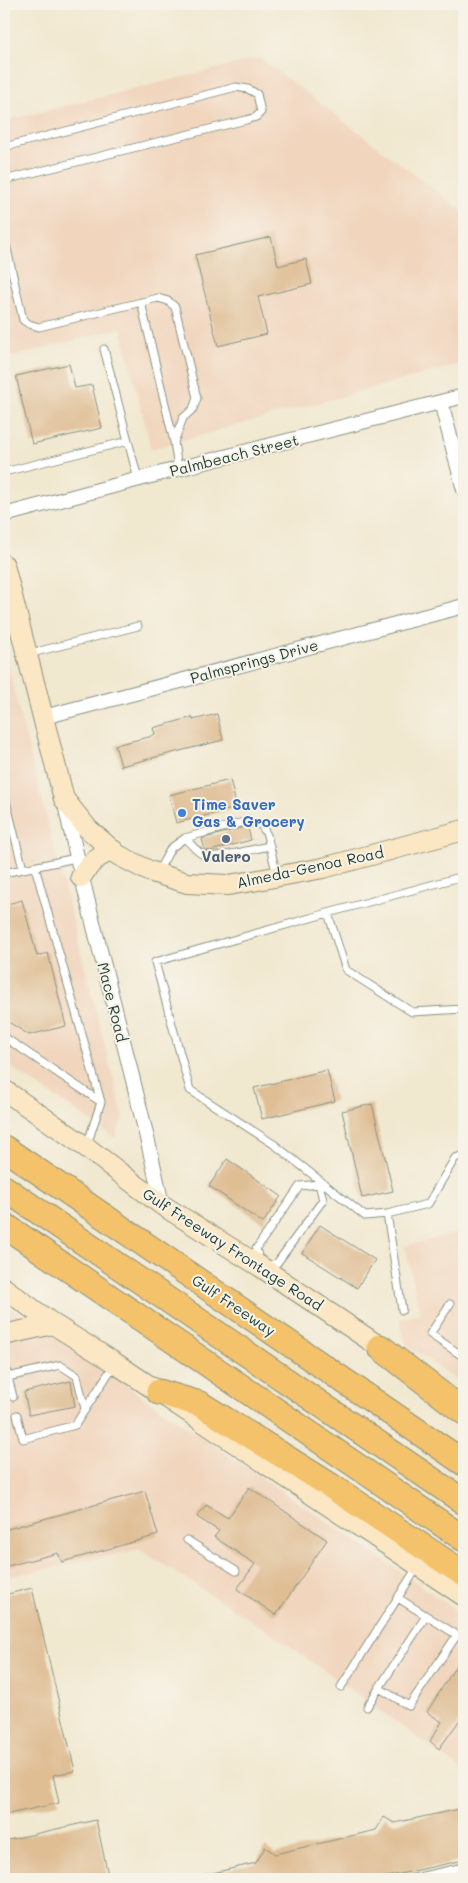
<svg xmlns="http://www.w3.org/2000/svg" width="468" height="1883" font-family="Mali,sans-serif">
  <rect width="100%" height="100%" fill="#f7f3e8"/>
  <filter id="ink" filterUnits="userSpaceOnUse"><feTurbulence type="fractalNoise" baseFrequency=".02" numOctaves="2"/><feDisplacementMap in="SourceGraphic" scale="10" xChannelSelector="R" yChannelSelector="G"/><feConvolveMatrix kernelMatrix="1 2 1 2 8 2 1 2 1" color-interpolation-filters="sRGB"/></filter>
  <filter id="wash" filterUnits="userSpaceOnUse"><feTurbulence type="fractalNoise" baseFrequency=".0096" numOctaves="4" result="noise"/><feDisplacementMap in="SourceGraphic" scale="20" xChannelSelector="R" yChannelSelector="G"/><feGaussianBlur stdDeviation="1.12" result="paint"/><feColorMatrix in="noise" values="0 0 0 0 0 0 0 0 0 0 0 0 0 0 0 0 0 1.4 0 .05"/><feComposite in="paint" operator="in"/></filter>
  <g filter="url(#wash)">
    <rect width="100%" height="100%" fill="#f1e8d0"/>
    <path fill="#f1d5bd" d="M260 58 464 212V363L151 449 121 328 4 359V121Z
      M4 653 123 1116 115 1138 4 1062Z
      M464 1231V1385L406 1344 400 1319 421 1314 405 1246Z
      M4 1303 464 1615V1771L273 1634 139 1549 4 1578Z"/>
    <g id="blocks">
      <path fill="#dfbe94" d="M271 237 278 266 306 259 312 284 258 297 267 334 218 346 195 255Z
        M69 364 75 388 92 385 102 428 32 444 16 376Z
        M217 714 223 740 121 766 115 745 149 737 155 734 153 728 193 717V720Z
        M230 780 237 808 176 823 169 795Z
        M244 827 248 828 251 840 210 851 205 850 202 839Z
        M22 900 37 956 48 953 66 1026 29 1035 4 1019V905Z
        M327 1070 335 1101 262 1119 254 1088Z
        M372 1104 393 1191 362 1198 342 1111Z
        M227 1159 281 1196 263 1223 209 1186Z
        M320 1225 375 1260 357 1288 302 1253Z
        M71 1381 75 1406 29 1415 24 1392Z
        M249 1487 327 1540 276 1615 237 1589 255 1564 214 1537 219 1531 197 1517 206 1505 228 1518Z
        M145 1491 158 1535 62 1562 58 1553 4 1567V1530Z
        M32 1588 75 1771 53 1775 59 1803 4 1815V1595Z
        M464 1653V1714L439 1749 430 1741 442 1722 427 1712Z
        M464 1808V1860L377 1879H205L204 1875 256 1863 265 1847 275 1854 376 1830 384 1817 394 1823Z
        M96 1820 109 1879H4V1841Z"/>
    </g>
  </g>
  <g filter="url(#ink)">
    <use href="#blocks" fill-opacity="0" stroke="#889282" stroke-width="1"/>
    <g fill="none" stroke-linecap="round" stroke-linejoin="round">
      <g stroke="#889282" stroke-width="9">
        <path id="lane" d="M4 147 236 87 248 89 257 94 261 112 256 117 246 120 4 180
          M4 236 23 320 29 324 39 327 158 298 168 301 175 307 197 398 193 409 183 418 174 442 141 302
          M104 349 138 479
          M174 442 178 469
          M4 472 128 441
          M28 654 138 626
          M4 793 23 869
          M185 838C191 844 198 854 206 856 219 859 256 848 270 846
          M35 867 101 1102
          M4 873 76 858
          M157 873 171 848 185 838 244 822 261 825 267 835 277 875
          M464 876 328 913 155 962 190 1090 275 1145 365 1216 387 1214 428 1204 455 1158 464 1155
          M328 913 346 970 412 1012 464 1009
          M4 1037 101 1102 87 1145
          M319 1184 323 1200 277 1263 261 1267 256 1249 300 1186Z
          M387 1214 402 1310
          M450 1304 430 1334 464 1357
          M4 1361 13 1397
          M8 1377 60 1365 77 1376 85 1409
          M17 1415 23 1439 75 1425 114 1365
          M187 1540 236 1571
          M398 1598 457 1635 409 1706 379 1688 426 1616
          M341 1687 418 1566
          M367 1707 379 1688
          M409 1879 464 1867"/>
      </g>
      <g stroke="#889282" stroke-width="16">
        <path id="street" d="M441 402 464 490
          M4 515 166 472 464 396
          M44 717 464 606
          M65 804C94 939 134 1070 162 1205"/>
      </g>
      <g stroke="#889282" stroke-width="22">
        <path id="secondary" d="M4 565 64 799 88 829 118 855 149 871 187 883 228 885 253 881 323 868 464 830
          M81 877C91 862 96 857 113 850
          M4 1090 86 1147 162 1205 261 1267 392 1355
          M4 1288 53 1324 115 1363 464 1596
          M4 1335 53 1324"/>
      </g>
      <g stroke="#889282" stroke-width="27">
        <path id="highway" d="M4 1148 464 1463
          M4 1188 464 1502
          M4 1225 464 1539
          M380 1347 464 1412
          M159 1392 200 1404 331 1486 464 1574"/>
      </g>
      <use href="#lane" stroke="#fff" stroke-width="7"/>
      <use href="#street" stroke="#fff" stroke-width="14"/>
      <use href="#secondary" stroke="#fbe7c3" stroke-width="20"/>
      <use href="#highway" stroke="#f4c26a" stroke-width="25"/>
    </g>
  </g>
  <circle fill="#3f7fe0" stroke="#f7f3e8" stroke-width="2" cx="182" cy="813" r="5"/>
  <circle fill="#5c6f8a" stroke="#f7f3e8" stroke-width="2" cx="226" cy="839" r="5"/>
  <g text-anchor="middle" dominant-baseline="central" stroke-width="4" stroke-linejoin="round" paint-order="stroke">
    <g font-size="15" fill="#1f3d34" stroke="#f7f3e8">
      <text transform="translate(234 455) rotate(-14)">Palmbeach Street</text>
      <text transform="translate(254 661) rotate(-15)">Palmsprings Drive</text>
      <text transform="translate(310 867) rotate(-12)">Almeda-Genoa Road</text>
      <text transform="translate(113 1002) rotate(76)">Mace Road</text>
      <text transform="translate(233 1249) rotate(33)">Gulf Freeway Frontage Road</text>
      <text transform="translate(234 1305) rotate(34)">Gulf Freeway</text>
    </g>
    <g font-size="15" font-weight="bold" fill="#366cbe" stroke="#f7f3e8" text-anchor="start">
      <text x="192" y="804">Time Saver<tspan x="192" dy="17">Gas &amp; Grocery</tspan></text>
    </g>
    <g font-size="15" font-weight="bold" fill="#4e5e75" stroke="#f7f3e8">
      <text x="226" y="856">Valero</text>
    </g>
  </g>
  <rect width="468" height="1883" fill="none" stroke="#f7f3e8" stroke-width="20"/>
</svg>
